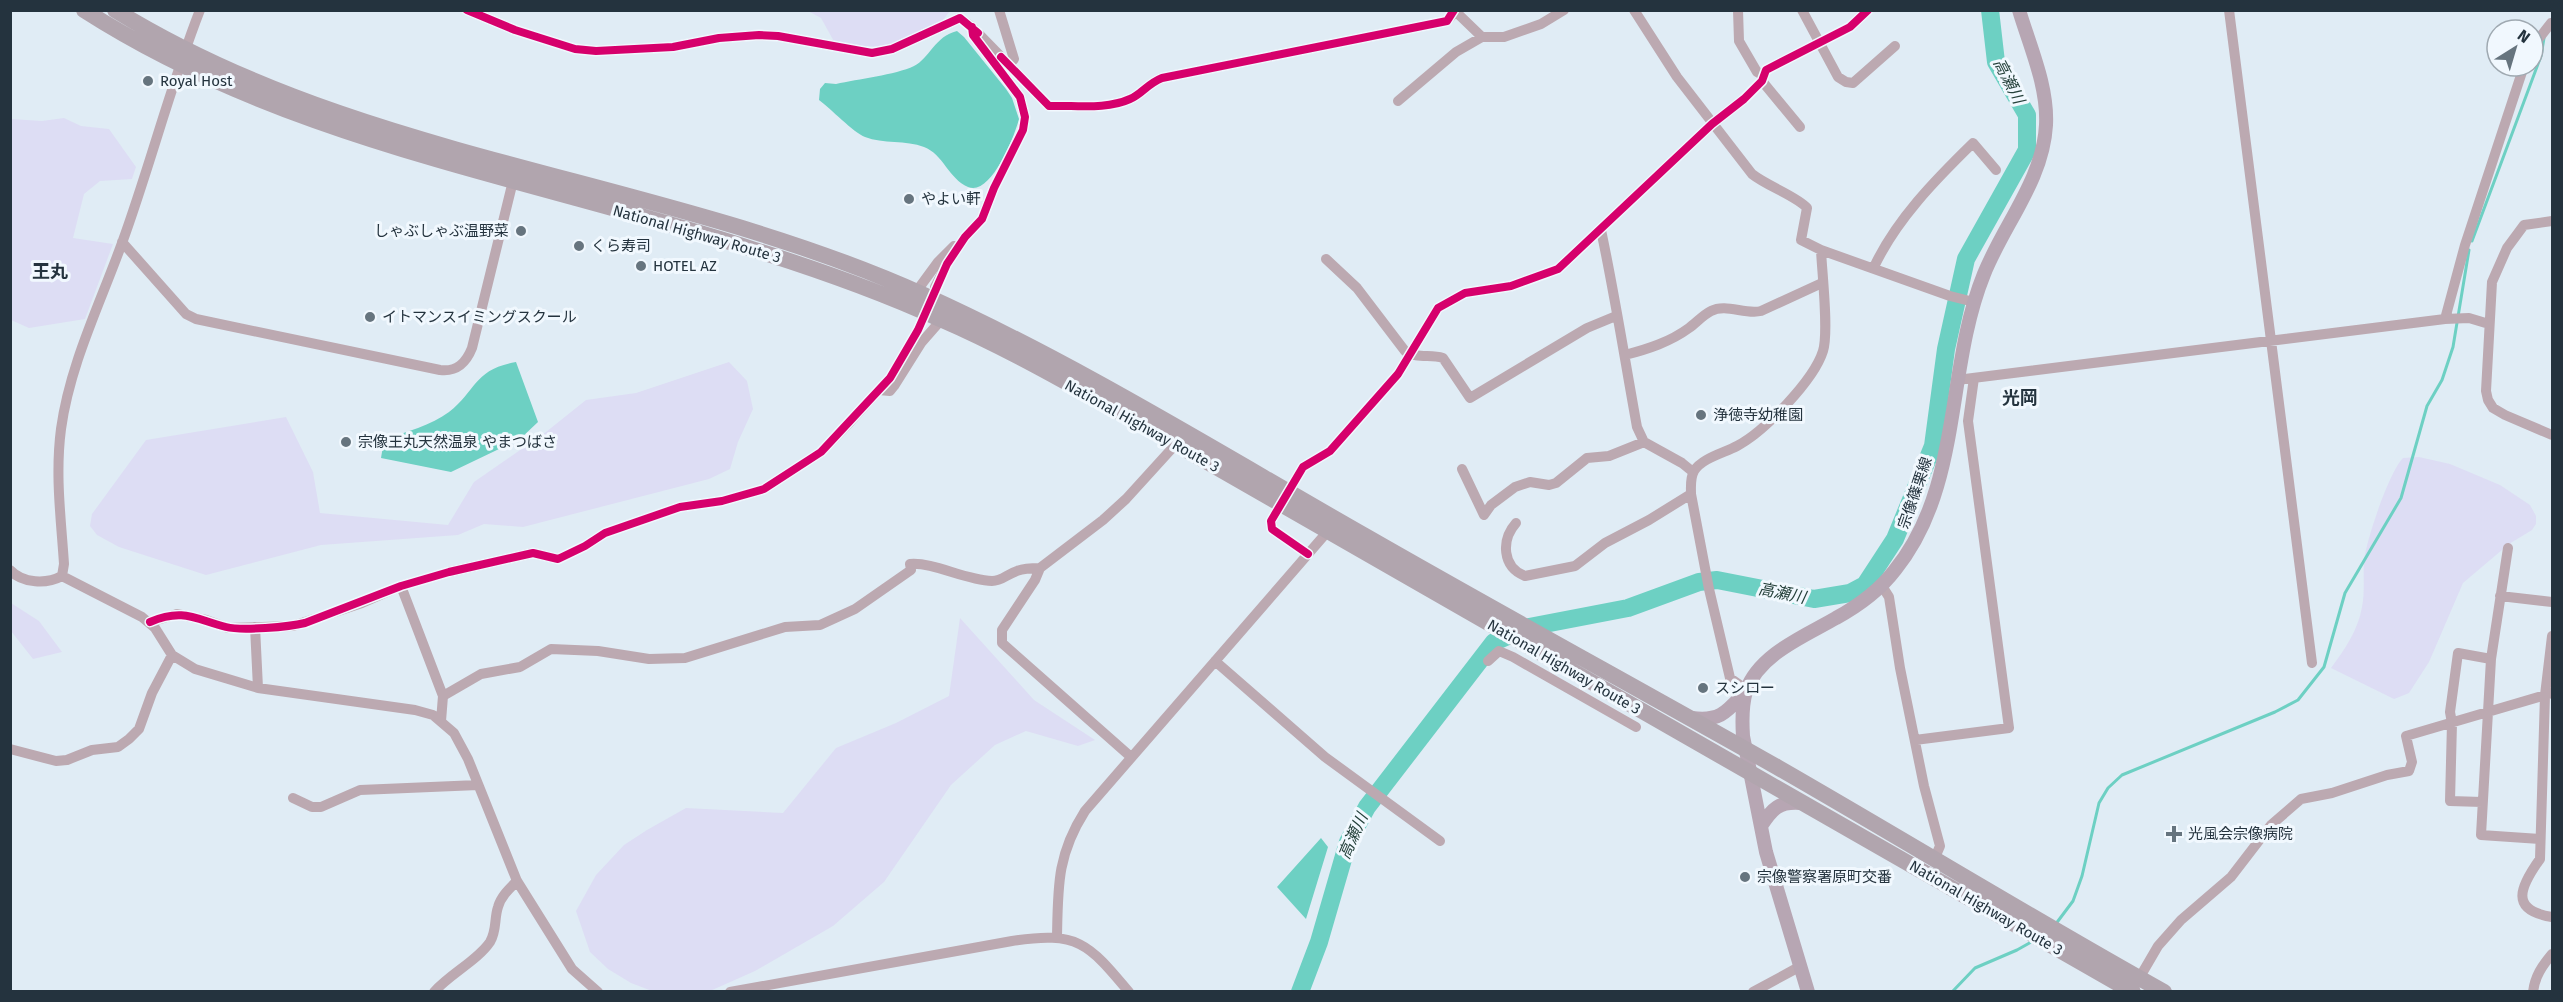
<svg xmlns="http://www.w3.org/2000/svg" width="2563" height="1002" font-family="'Fira Sans','Noto Sans JP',sans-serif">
  <rect width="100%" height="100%" fill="#e0ecf5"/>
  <path fill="#ddddf4" d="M808 11H950L943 20 888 47 836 45 821 18Z
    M64 118 81 126 109 129 136 167 132 179 100 181 84 194 73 238 113 244 85 319 29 328 11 320V119L42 121Z
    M729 362 747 381 753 409 738 442 730 469 709 479 523 527 484 524 458 535 321 545 206 575 119 547 97 535 90 526 92 514 146 440 286 417 313 472 320 513 448 525 474 482 546 432 586 400 636 393Z
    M2419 457 2450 464 2500 485 2530 505 2536 516V524L2532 530 2509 544 2463 583 2429 662 2409 693 2394 699 2331 668C2345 649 2358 630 2362 607 2365 592 2363 576 2364 561 2366 541 2389 472 2403 458Z
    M11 603 39 621 62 652 33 659 11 631Z
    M960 618 1034 700 1095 740 1078 746 1026 731 995 745 951 785 884 882 833 926 755 971 710 991H652L631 983 608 969 590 952 576 911 596 875 624 845 647 830 686 808 783 813 836 748 896 723 949 696Z"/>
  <path fill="#6dd0c3" d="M957 31 964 37 1006 89 1012 98 1019 119C1015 135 991 197 968 187 949 179 943 154 924 147 906 140 883 144 865 137 854 133 830 108 819 100L820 89 825 83 836 84C858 79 895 75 914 66 929 59 935 36 957 31Z
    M516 362 538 422 520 439 451 472 381 458 384 440C405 432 432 425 449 412 477 390 474 369 516 362Z
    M1321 838 1328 847 1306 919 1277 887Z"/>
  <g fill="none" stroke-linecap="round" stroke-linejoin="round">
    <path stroke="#6dd0c3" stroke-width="3" d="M2472 241 2541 56 2544 38
      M2055 925 2073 901 2082 876 2099 803 2108 788 2122 775 2275 712 2298 700 2324 667 2345 593 2401 498 2427 406 2442 380 2453 347 2469 250
      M1952 992 1975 968 2017 950 2033 941"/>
    <path stroke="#6dd0c3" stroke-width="18" d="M1300 992 1319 942 1348 842 1367 807 1494 642 1529 627 1628 608 1699 582 1717 580 1814 599 1850 593 1865 585 1895 539 1933 446 1946 349 1966 259 2027 150V115L1996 62 1990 10"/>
    <path stroke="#bca9b1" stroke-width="10" d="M467 10 515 30 575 49 596 51 673 47 719 38 759 35 778 36 872 53 892 49 960 18 972 27 1049 106C1075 105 1106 110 1130 99 1142 94 1147 84 1162 78L1447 21 1455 12
      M999 10 1014 59 1009 65
      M1454 10 1482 37
      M1634 10 1677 77 1752 174C1767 186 1798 197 1807 208L1801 240 1821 250 1950 296 1974 302
      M1738 10 1739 41 1757 72 1764 76
      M1802 10 1838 77 1846 82 1853 83 1895 46
      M2229 10 2312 663
      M2533 46 2551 23
      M1762 81 1800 127
      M1398 101 1456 52 1482 37H1504L1541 24 1564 10
      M2552 221 2524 225 2507 248 2492 282 2486 391 2488 400 2493 408 2505 415 2552 435
      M1601 230C1615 296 1625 361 1637 427L1644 442 1682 463 1693 472
      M122 242 186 314 196 319 440 370C457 372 466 363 472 348L513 181
      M1326 259 1357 288 1405 351C1417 359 1430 354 1443 358L1470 398 1587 328 1616 316
      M1874 267C1896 220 1935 180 1973 143L1996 170
      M935 287 947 264 965 237 982 219 994 188 1023 130 1025 117 1020 97 982 46
      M916 292 938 262 954 246
      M2445 319 2465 245 2524 66
      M1625 355C1648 349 1670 342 1689 328 1696 323 1703 315 1711 311 1726 303 1745 315 1761 311L1822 283
      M1957 380 2445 319 2469 318 2489 324
      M879 390 890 391 894 386 921 343 942 319
      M1462 469 1484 515 1491 505 1515 487 1530 482 1549 485 1556 483 1587 458 1609 456 1644 442
      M1516 523C1501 540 1502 567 1525 576L1575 566 1605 543 1649 520 1691 494
      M2508 548 2491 659 2481 835 2540 839
      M1308 554 1272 529 1271 521 1303 467 1330 451 1398 374 1438 308 1465 293 1511 286 1558 269 1712 124 1744 99 1762 81 1766 70 1850 27 1868 10
      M10 570C23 584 47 584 62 576
      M62 576 142 617 155 628 172 655 195 669 258 688 415 710 433 715 454 733 468 759 517 881 572 969 598 992
      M62 576 64 564C61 518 55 475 61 429 70 364 100 304 122 243 150 166 170 87 200 10
      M401 586 443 696 441 721
      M1882 586 1889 597 1900 668 1924 786 1940 846 1934 860
      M2500 596 2552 602
      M150 622 177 614 206 620 228 628 293 626 362 603 401 586 449 572 533 553 558 559 585 546 605 533 680 507 722 501 764 489 821 452 850 422 890 378 918 330
      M255 627 258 688
      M2552 636 2545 695 2540 859C2520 887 2509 910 2552 917
      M1215 661 1325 757 1440 841
      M1488 661 1499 651 1513 657 1636 727
      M1747 690 1730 678 1709 589 1691 494C1691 486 1690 478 1694 471 1702 458 1724 453 1737 446 1764 432 1814 380 1823 351 1829 332 1822 273 1821 250
      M443 696 481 674 520 667 551 649 598 651 649 659 685 658 785 627 820 625 855 609 911 570 910 564C934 562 964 580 992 581 1002 581 1007 574 1017 571 1024 568 1032 568 1040 568
      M1915 740 2009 728 1968 421 1974 378
      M10 749 56 761 67 760 92 750 118 747 129 739 139 729 152 693 172 655
      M1131 757 1002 643V630L1035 580 1040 568 1103 520 1126 499 1176 444
      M293 798 312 807H321L360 790 478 785
      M2482 802 2450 801 2452 723 2450 712 2458 653 2491 659
      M1057 937C1058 886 1057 855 1085 811L1328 531
      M2137 982 2158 946 2181 920 2231 877 2271 825 2301 799 2332 793 2387 775 2409 771 2412 762 2406 736 2552 693
      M434 992C451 973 477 961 490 942 497 930 494 919 498 907 501 896 510 888 517 881
      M730 992 1012 941C1078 931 1088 943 1129 992
      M1753 992 1799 967
      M2533 992C2535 976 2542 966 2552 954"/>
    <path stroke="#b7a6b3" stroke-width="14" d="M1692 718C1722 722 1728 710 1747 690
      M1761 826C1772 809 1779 801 1801 803
      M1808 992 1766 852 1743 736C1742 721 1742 705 1746 691 1759 654 1805 636 1836 618 1858 606 1879 591 1895 570 1963 486 1945 370 1984 274 2004 224 2043 180 2046 125 2048 86 2030 47 2019 10"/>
    <path stroke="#b1a5ae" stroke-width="16" d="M84 10C288 141 525 176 752 249 816 269 879 291 940 319 1021 354 1099 401 1176 444L2133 992
      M115 10C363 163 663 177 924 295 1077 364 1221 454 1367 537 1503 615 1641 690 1777 767 1906 841 2033 919 2164 992"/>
    <g stroke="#f1f8fe" stroke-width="11">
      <path id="cycleway" d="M467 10 515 30 575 49 596 51 673 47 719 38 759 35 778 36 872 53 892 49 960 18 978 33
        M1001 57 1049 106C1075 105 1106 110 1130 99 1142 94 1147 84 1162 78L1447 21 1454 10
        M1308 554 1272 529 1271 521 1303 467 1330 451 1398 374 1438 308 1465 293 1511 286 1558 269 1712 124 1744 99 1762 81 1766 70 1850 27 1868 10
        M150 622C183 608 195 619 226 627 242 631 289 627 305 623L401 586 449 572 533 553 558 559 585 546 605 533 680 507 722 501 764 489 821 452 890 378 918 330 947 264 965 237 982 219 994 188 1023 130 1025 117 1020 97 973 35 972 27"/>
    </g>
    <use href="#cycleway" stroke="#d6006c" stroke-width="8"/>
  </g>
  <g fill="#66747e" stroke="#f1f8fe" stroke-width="2">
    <circle cx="148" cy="81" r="6"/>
    <circle cx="909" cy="199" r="6"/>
    <circle cx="521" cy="231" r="6"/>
    <circle cx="579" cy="246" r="6"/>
    <circle cx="641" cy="266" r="6"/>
    <circle cx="370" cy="317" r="6"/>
    <circle cx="1701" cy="415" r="6"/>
    <circle cx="346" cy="442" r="6"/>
    <circle cx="1703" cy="688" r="6"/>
    <path d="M2171 825h6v6h6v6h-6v6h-6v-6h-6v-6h6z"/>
    <circle cx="1745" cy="877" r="6"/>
  </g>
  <g text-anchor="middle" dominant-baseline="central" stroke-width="6" stroke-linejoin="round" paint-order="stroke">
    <g font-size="15" fill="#24333e" stroke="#f1f8fe" text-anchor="start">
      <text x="160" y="81">Royal Host</text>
      <text x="921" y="199">やよい軒</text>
      <text x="509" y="231" text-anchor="end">しゃぶしゃぶ温野菜</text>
      <text x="591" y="246">くら寿司</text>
      <text x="653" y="266">HOTEL AZ</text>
      <text x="382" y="317">イトマンスイミングスクール</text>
      <text x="1713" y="415">浄徳寺幼稚園</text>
      <text x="358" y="442">宗像王丸天然温泉 やまつばさ</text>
      <text x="1715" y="688">スシロー</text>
      <text x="2188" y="834">光風会宗像病院</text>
      <text x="1757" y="877">宗像警察署原町交番</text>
    </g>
    <g font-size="15" fill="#24333e" stroke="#f1f8fe">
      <text transform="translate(697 234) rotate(16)">National Highway Route 3</text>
      <text transform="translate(1142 426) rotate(29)">National Highway Route 3</text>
      <text transform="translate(1915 493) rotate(-71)">宗像篠栗線</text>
      <text transform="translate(1564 667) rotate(30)">National Highway Route 3</text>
      <text transform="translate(1986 908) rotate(30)">National Highway Route 3</text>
    </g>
    <g font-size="16" font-style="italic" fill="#25413b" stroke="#f1f8fe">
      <text transform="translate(2009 81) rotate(63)">高瀬川</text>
      <text transform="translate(1782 593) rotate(11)">高瀬川</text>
      <text transform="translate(1353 836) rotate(-66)">高瀬川</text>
    </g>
    <g font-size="18" font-weight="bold" fill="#24333e" stroke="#f1f8fe">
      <text x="50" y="272">王丸</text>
      <text x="2020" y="398">光岡</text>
    </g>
  </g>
  <rect width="2563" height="1002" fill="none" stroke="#24333e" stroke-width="24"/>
  <g transform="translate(2515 48) rotate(37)"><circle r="28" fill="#f1f8fe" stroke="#9fa9b1" stroke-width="1.5"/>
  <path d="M0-4.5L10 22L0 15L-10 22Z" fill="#66747e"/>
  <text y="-9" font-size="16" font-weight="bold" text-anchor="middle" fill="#24333e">N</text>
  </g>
</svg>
